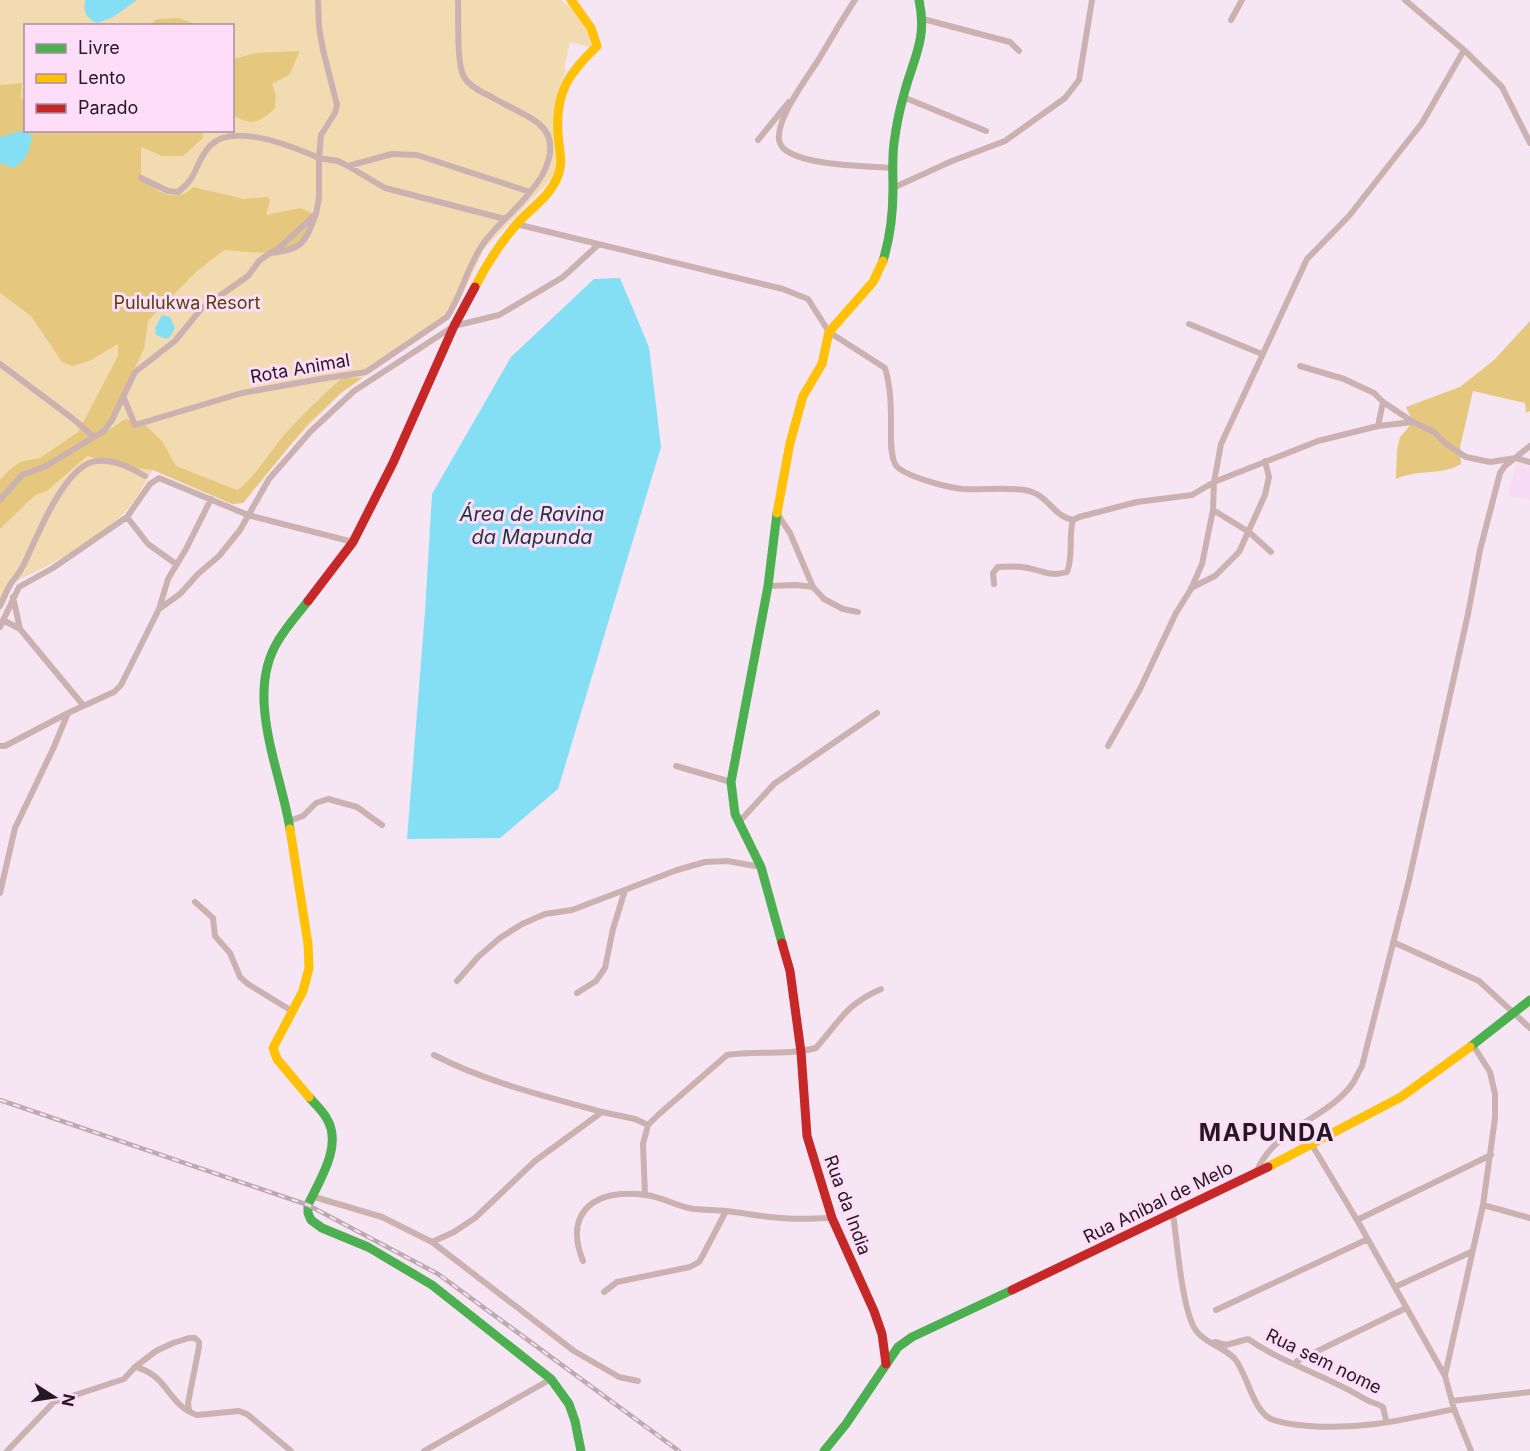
<svg xmlns="http://www.w3.org/2000/svg" width="1530" height="1451" font-family="Inter,sans-serif">
  <rect width="100%" height="100%" fill="#f6e5f3"/>
  <path fill="#f8dbf4" d="M1517 460 1530 463V500L1508 495Z"/>
  <path fill="#f2dbb1" fill-rule="evenodd" d="M0 0H561C579 14 587 24 591 47L570 42 564 69 566 70C559 87 554 102 553 121 553 141 560 159 552 178L484 249 458 304 447 320 341 393 292 443 243 503 232 504 153 470C144 485 136 500 124 513 99 539 48 567 15 581L0 612ZM26 26H232V130H26Z"/>
  <path fill="#e5c87d" d="M179 18 198 25H148L157 19Z
    M300 51 289 75 272 84 276 95 275 108C261 122 251 127 233 115V59L256 53Z
    M22 83 21 100 25 97 26 130 202 131 203 138 183 156H162L141 147V178C157 191 175 205 193 187L244 199 267 197 270 200 266 215 300 208 312 213C309 222 306 236 298 243 283 258 243 251 224 250L196 272 148 321 144 349 102 435 125 419 144 424 162 441 176 466 237 490C250 484 274 446 285 434 303 414 322 396 342 378H362L341 393 307 425 243 503 232 504 153 470 128 467 87 456 47 491 35 495 0 529V480L8 471 20 462 40 458 78 432 118 356V344L89 361 72 366 62 362 31 316 0 293V85Z
    M1530 321V411L1526 413 1525 403 1473 391 1460 447 1461 464C1441 476 1417 469 1396 479L1397 450 1400 437 1413 422 1406 407 1460 387 1494 360Z"/>
  <path fill="#84dff4" d="M85 0H137L113 17 97 23C86 18 83 12 85 0Z
    M22 131 32 135C31 149 26 162 13 168L0 163V137Z
    M620 278 649 347 661 447 558 789 500 838 407 839 425 612 432 494 511 357 594 279Z
    M162 315 170 317 175 328 170 337 166 339 156 335 155 328Z"/>
  <g fill="none" stroke-linecap="round" stroke-linejoin="round">
    <path stroke="#cbb2b0" stroke-width="6" d="M458 0C459 19 456 62 464 77 469 86 481 92 490 96 504 105 525 113 538 123 562 142 546 174 530 192
      M855 0C842 19 831 39 819 59 808 76 779 115 779 136 778 140 781 146 783 148 802 166 866 166 891 168
      M1405 0 1464 50 1502 87 1530 143
      M923 19 1010 42 1019 51
      M1231 20 1242 0
      M903 97 986 131
      M758 140 789 102
      M141 178 168 191 178 192C199 176 194 164 209 147 231 121 294 147 319 158L321 135 335 113 337 105 323 50 319 27 318 0
      M893 188 952 161 1005 141 1065 98 1079 80 1092 0
      M316 214C305 243 302 250 270 253L279 248 316 214 319 198V158L338 161 348 166 385 188 505 219
      M516 224 783 289 808 299 829 332 885 368C891 387 891 408 891 428 891 440 890 453 895 464 901 476 950 488 963 489 984 490 1003 487 1024 490 1048 493 1052 516 1073 520
      M1189 324 1262 354
      M0 364 72 418 94 437
      M1300 366 1344 379 1374 393 1383 402 1413 422
      M123 396 135 425 242 393 320 379 366 372 447 317C462 294 467 267 483 244 496 225 516 211 530 192L417 155 392 154 348 166
      M1378 426 1383 402
      M0 500 22 475 46 466 104 431 112 420 135 372 175 341 201 309 248 276 259 261 270 253
      M1213 510 1249 532 1271 552
      M778 515 790 533 813 587 824 599 843 609 858 612
      M127 517 150 484 159 478 248 515 353 542
      M994 584 993 573 998 567C1009 566 1018 566 1028 568 1043 571 1052 577 1067 572 1074 555 1068 537 1073 520L1079 517 1137 502 1192 495 1214 482 1318 441 1378 426 1413 422 1434 432 1445 443 1466 457 1490 462 1516 458 1530 462
      M768 586 796 585 813 587
      M1191 588 1215 576 1239 552 1265 495 1269 477 1265 461
      M13 597 20 629
      M0 606C4 598 7 589 12 582 16 577 20 572 23 566 36 540 64 464 97 461 114 459 131 468 145 476
      M159 609 180 594 198 574 219 556 240 530 269 479 311 431 354 391 454 326 499 315 563 277 598 245
      M3 620 20 629 83 705
      M0 627 19 587 53 568 127 517 148 544 176 564
      M0 746H5L68 713 114 692 121 685 159 609 168 579 186 549 211 499
      M1108 746 1140 689 1176 613 1191 589 1202 564 1213 510 1214 482 1221 444 1307 259 1349 216 1422 123 1464 50
      M676 766 731 782
      M289 821 303 816 316 803 328 799 357 807 382 825
      M740 821 774 784 877 713
      M0 893 15 828 53 749 68 713
      M195 902 213 918 215 936 230 953 240 977 248 984 292 1011
      M1393 942 1479 981 1530 1028
      M457 981 478 957 500 938 522 924 545 914 572 910 677 870 705 862 727 861 761 867
      M577 993 596 981 605 968 613 929 625 890
      M434 1055C486 1082 545 1096 602 1112
      M1256 1173C1274 1127 1328 1119 1353 1083 1356 1078 1359 1071 1362 1066L1409 880 1468 614 1480 550 1500 473 1505 466 1530 446
      M645 1195 643 1144 648 1125 658 1115 727 1055C756 1050 786 1056 816 1048 840 1021 845 1005 881 989
      M311 1196 382 1217 432 1242 574 1351 619 1377 638 1381
      M1483 1205 1530 1218
      M1173 1214C1177 1239 1182 1317 1198 1333 1209 1345 1224 1347 1235 1359 1247 1374 1252 1407 1269 1418 1280 1424 1297 1425 1309 1426 1362 1430 1403 1420 1454 1409L1445 1376 1357 1220 1312 1145
      M1357 1220 1491 1155
      M432 1242 454 1232 475 1218 535 1161 602 1112 635 1119 648 1125
      M583 1261C562 1209 599 1188 646 1195 663 1197 678 1207 694 1209 705 1210 716 1210 726 1211 745 1213 763 1217 781 1218 798 1220 815 1218 832 1218
      M1395 1287 1471 1252
      M604 1292 617 1282 690 1267 699 1262 703 1255 726 1211
      M1216 1310 1368 1239
      M1215 1342 1226 1345 1248 1339C1284 1364 1328 1376 1365 1399 1371 1403 1377 1403 1383 1407L1386 1420
      M1297 1361 1406 1308
      M135 1367C169 1375 167 1405 197 1415L239 1411 247 1414 291 1451
      M1445 1375 1483 1205 1495 1118V1094L1490 1072 1473 1045
      M1452 1401 1530 1392
      M1454 1409 1471 1451
      M7 1451 54 1402 124 1379 135 1367 156 1351 173 1343 189 1338H195L199 1342V1347L188 1403 189 1410
      M424 1451 551 1379"/>
    <path stroke="#4caf50" stroke-width="9" d="M883 261C890 238 893 212 893 189 893 173 892 159 894 143 896 128 899 112 903 98 912 60 928 41 919 0
      M777 513 768 586 731 782 735 814 761 867 782 943
      M290 829C281 771 244 696 278 641 286 627 298 614 308 601
      M1470 1047 1530 1000
      M309 1097C315 1104 323 1111 327 1119 343 1146 319 1181 308 1205V1213L311 1220 322 1228 368 1247 432 1285 551 1379 569 1404 575 1421 581 1451
      M824 1451 846 1424 898 1347 912 1337 1012 1290"/>
    <path stroke="#ffc107" stroke-width="9" d="M475 287C486 265 499 245 515 226 529 209 548 199 557 178 564 163 559 150 558 134 555 92 569 73 597 46L591 28 571 0
      M777 513 790 443 803 396 822 364 829 332 873 282 883 261
      M290 829 308 944 309 968 303 991 273 1048 277 1059 309 1097
      M1268 1167 1401 1097 1470 1047"/>
    <path stroke="#c62828" stroke-width="9" d="M308 601 353 542 393 463 454 326 475 287
      M782 943 790 971 801 1052 807 1136 832 1218 874 1311 882 1334 886 1364
      M1012 1290 1268 1167"/>
    <g stroke="#bbaaae" stroke-width="4.5">
      <path id="rail" d="M0 1100 308 1205 438 1274 679 1451"/>
    </g>
    <use href="#rail" stroke="#feddf8" stroke-width="2" stroke-dasharray="7" stroke-linecap="butt"/>
  </g>
  <g text-anchor="middle" dominant-baseline="central" stroke-width="6" stroke-linejoin="round" paint-order="stroke">
    <g font-size="18" fill="#52430b" stroke="#feddf8">
      <text x="187" y="302">Pululukwa Resort</text>
    </g>
    <g font-size="18" fill="#241922" stroke="#feddf8">
      <text transform="translate(300 368) rotate(-10)">Rota Animal</text>
      <text transform="translate(1158 1202) rotate(-26)">Rua Aníbal de Melo</text>
      <text transform="translate(848 1205) rotate(70)">Rua da India</text>
      <text transform="translate(1324 1361) rotate(26)">Rua sem nome</text>
    </g>
    <g font-size="20" font-style="italic" fill="#1a373d" stroke="#feddf8">
      <text x="532" y="514">Área de Ravina<tspan x="532" dy="23">da Mapunda</tspan></text>
    </g>
    <g font-size="24" font-weight="bold" letter-spacing="1.5" fill="#241922" stroke="#feddf8">
      <text x="1267" y="1132">MAPUNDA</text>
    </g>
  </g>
  <rect x="24" y="24" width="210" height="108" fill="#feddf8" stroke="#a78fa2" stroke-width="1.5"/>
  <rect x="36" y="44" width="30" height="9" fill="#4caf50" stroke="#a78fa2" stroke-width="1.5"/>
  <text x="78" y="54" font-size="18" fill="#241922">Livre</text>
  <rect x="36" y="74" width="30" height="9" fill="#ffc107" stroke="#a78fa2" stroke-width="1.5"/>
  <text x="78" y="84" font-size="18" fill="#241922">Lento</text>
  <rect x="36" y="104" width="30" height="9" fill="#c62828" stroke="#a78fa2" stroke-width="1.5"/>
  <text x="78" y="114" font-size="18" fill="#241922">Parado</text>
  <g transform="translate(54 1397) rotate(102)" stroke="#feddf8" stroke-width="4.5" paint-order="stroke">
  <path d="M0-4.5L10 22L0 15L-10 22Z" fill="#241922"/>
  <text y="-9" font-size="16" font-weight="bold" text-anchor="middle" fill="#241922">N</text>
  </g>
</svg>
